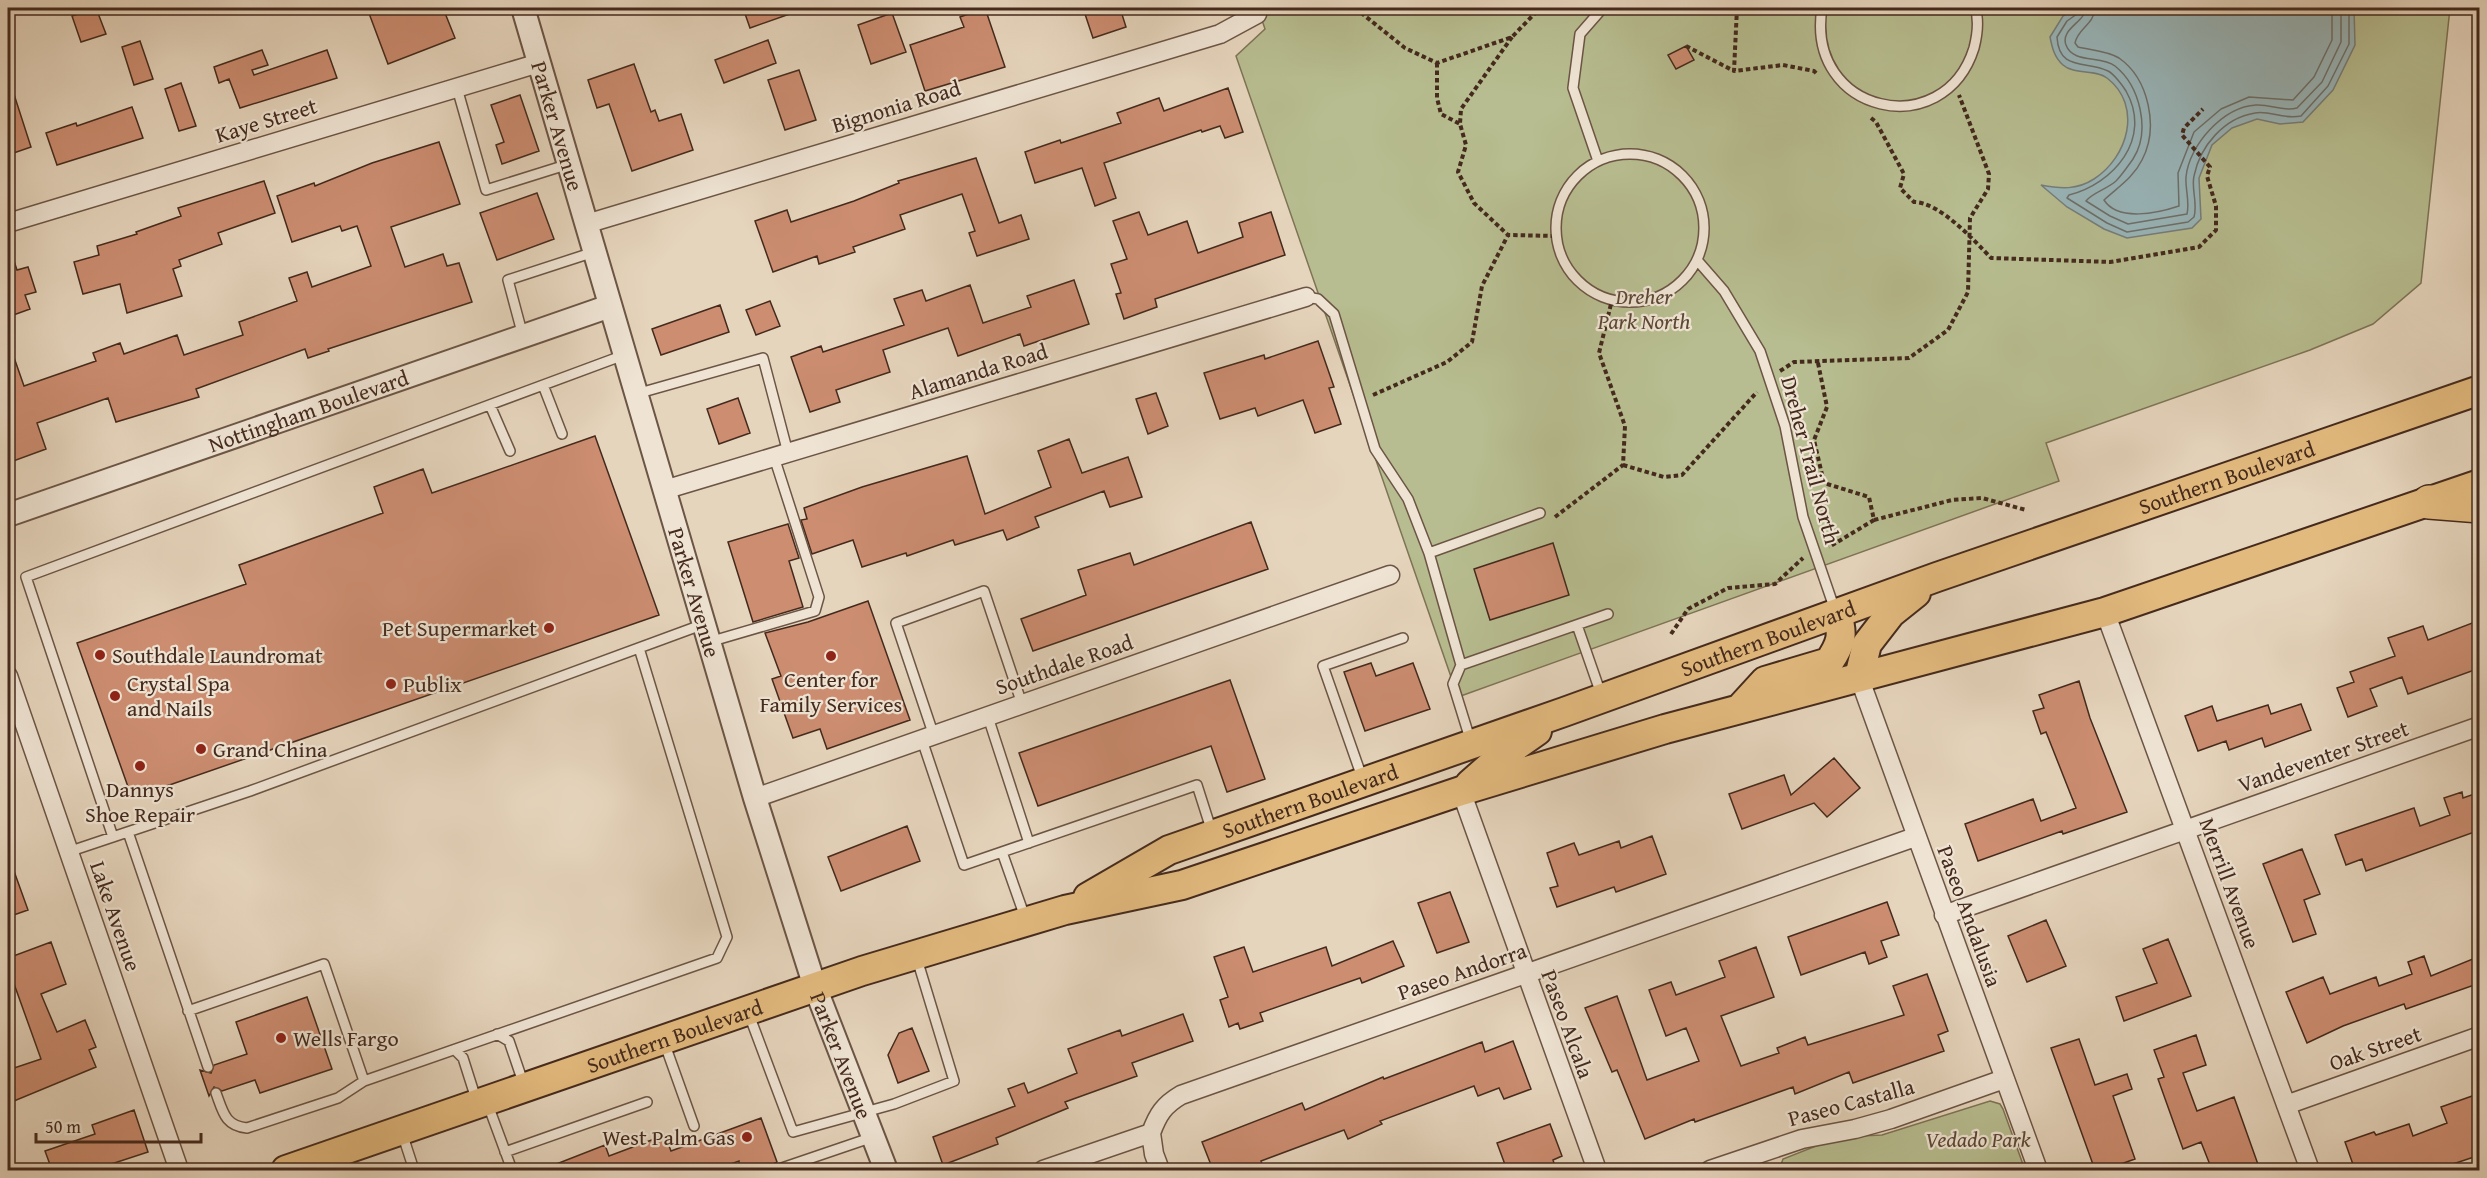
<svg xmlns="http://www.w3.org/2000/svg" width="2487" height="1178" font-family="'Gentium Book Plus',serif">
  <rect width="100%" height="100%" fill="#e6d5bd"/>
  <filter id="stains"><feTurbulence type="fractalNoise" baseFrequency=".00333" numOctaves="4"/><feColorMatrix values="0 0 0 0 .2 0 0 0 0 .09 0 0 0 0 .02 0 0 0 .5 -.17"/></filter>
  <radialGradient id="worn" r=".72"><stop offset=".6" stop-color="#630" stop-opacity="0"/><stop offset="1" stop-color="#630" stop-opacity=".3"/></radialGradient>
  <path fill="#b7bd90" stroke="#7e7456" stroke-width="1.5" d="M1258 8H2450L2421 283 2373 324 2310 350 2046 443 2059 481 1458 697 1236 56 1265 29Z
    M1990 1101 2000 1104 2003 1109 2025 1170H1779L1783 1159 1821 1144 1860 1136 1882 1135Z"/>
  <path fill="#99b6ba" stroke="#777e7b" stroke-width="1.5" d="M2076 8H2354L2355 45 2333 90 2303 122 2280 124 2257 119 2232 128 2212 145 2199 178 2201 219 2192 228 2127 238 2104 229 2067 207 2041 185C2061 189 2077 190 2094 179 2128 157 2143 106 2107 78 2096 69 2074 75 2063 65 2054 57 2052 47 2050 37L2063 16Z"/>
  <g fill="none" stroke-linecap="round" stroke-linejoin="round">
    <path stroke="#6e706c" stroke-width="1.5" d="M2079 8 2077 14 2067 21 2057 37C2059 72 2086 60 2108 71 2114 74 2123 86 2126 91 2153 139 2113 184 2069 195L2067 198 2107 223 2127 232 2188 222 2194 217C2198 203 2191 189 2194 176 2200 146 2224 118 2255 113 2270 110 2283 120 2301 116L2328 86 2349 44V8
      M2086 8C2085 22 2060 29 2066 45 2073 64 2101 55 2115 66 2140 86 2151 131 2133 159 2128 166 2122 175 2116 181 2107 189 2092 193 2086 201L2110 216 2128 224 2187 214C2190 201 2185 189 2186 177 2189 145 2223 107 2256 105 2271 104 2282 112 2297 108L2322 82 2341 42V8
      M2095 8C2094 25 2078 28 2075 43L2078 47C2091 50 2108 51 2119 58 2149 79 2159 128 2142 160 2133 178 2118 187 2104 200 2118 222 2158 213 2179 206L2178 173 2194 132 2221 109 2249 97 2293 100 2314 77 2332 40V8"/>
  </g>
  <path fill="#cc8d71" stroke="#442a1d" stroke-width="1.5" d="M96 8 106 34 81 42 72 16Z
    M367 8H443L455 38 388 64Z
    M743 8H800L801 10 750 28Z
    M985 8 1005 67 925 91 910 45 964 27 960 17Z
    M1083 8H1120L1126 27 1093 38Z
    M892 13 906 52 871 64 858 25Z
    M768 40 776 63 724 83 715 60Z
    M140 41 153 79 134 85 122 47Z
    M1686 46 1694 60 1676 69 1668 55Z
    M262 50 268 65 252 70 254 75 327 50 337 78 240 108 229 79 219 83 214 67Z
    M634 64 651 112 655 110 659 121 681 114 693 150 632 171 609 104 597 108 588 80Z
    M799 70 816 120 785 130 768 80Z
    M181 83 196 126 179 131 165 89Z
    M11 85 31 147 8 155V86Z
    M1228 88 1243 132 1225 138 1220 126 1202 132 1201 130 1104 163 1116 198 1095 206 1082 168 1035 183 1025 152 1060 140 1061 143 1121 123 1117 113 1159 98 1164 111Z
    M520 95 539 151 502 164 496 145 504 142 491 105Z
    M132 107 143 138 57 165 46 133 76 123 77 126Z
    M439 142 460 204 391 227 405 267 443 254 447 266 459 263 472 302 328 349 329 351 308 358 305 349 196 389 199 397 116 422 108 398 37 423 46 449 8 463V346H10L24 386 96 361 93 353 120 343 124 354 177 335 184 355 243 335 239 322 297 301 289 278 307 272 312 287 371 266 357 226 342 231 340 226 292 242 277 196 314 183 315 186 372 163Z
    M976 158 999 223 1021 215 1029 239 977 256 969 233 975 231 962 194 900 215 905 229 853 247 855 252 819 264 817 256 773 272 755 221 787 210 791 222 854 201 899 183 898 181Z
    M264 181 275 213 218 233 222 244 179 260 181 266 173 269 182 296 127 313 120 284 83 294 74 262 99 255 97 246 137 234 136 232 181 216 178 208Z
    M537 193 554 239 497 260 480 213Z
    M1139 212 1148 235 1187 221 1198 253 1243 237 1239 223 1271 212 1285 255 1155 299 1157 307 1124 319 1116 294 1121 293 1111 264 1127 259 1113 221Z
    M8 252H11L17 270 28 267 36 292 25 295 30 309 8 317Z
    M1074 280 1089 324 1024 346 1020 334 958 356 948 328 883 350 890 372 836 390 840 402 810 412 791 357 821 346 823 352 904 325 894 299 922 290 926 301 970 285 983 323 1031 307 1027 296Z
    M770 301 780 326 756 335 746 310Z
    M720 305 729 332 661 355 652 329Z
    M1318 341 1334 387 1329 388 1341 424 1315 433 1303 400 1258 416 1255 408 1220 419 1204 373 1264 355 1265 359Z
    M1156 393 1168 426 1148 434 1136 399Z
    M738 398 750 433 719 444 707 409Z
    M595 436 659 615 132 798 77 643 246 584 239 565 383 513 374 487 423 469 432 493Z
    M1069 439 1082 473 1128 457 1142 497 1110 507 1104 491 1035 517 1039 527 1007 540 1003 530 955 545 953 540 907 556 906 553 862 567 853 540 812 554 801 520 807 519 804 508 862 487 967 456 985 514 1051 487 1038 451Z
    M1251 522 1268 569 1033 651 1021 619 1086 595 1078 570 1130 553 1134 565Z
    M788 524 799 558 789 561 803 607 753 622 728 542Z
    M1553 543 1569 595 1490 620 1474 569Z
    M868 601 910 720 827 749 820 729 793 738 772 679 781 676 765 633 808 622Z
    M2480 620V668L2408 694 2402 677 2370 689 2377 706 2348 717 2337 688 2354 682 2350 672 2395 656 2388 638 2423 626 2428 640Z
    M1371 663 1376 676 1413 663 1430 709 1365 731 1344 672Z
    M1230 680 1265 779 1227 792 1211 746 1038 806 1019 753Z
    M2079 681 2090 718 2127 812 2063 834 2062 831 1978 861 1965 824 2033 799 2041 821 2076 808 2046 732 2041 734 2033 711 2044 708 2039 695Z
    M2301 704 2311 730 2265 747 2262 738 2229 750 2226 741 2198 751 2185 716 2212 706 2217 721 2268 705 2271 714Z
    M1834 758 1860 788 1827 817 1814 803 1742 829 1729 794 1784 775 1791 795Z
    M2462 792 2463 798 2480 792V830L2366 871 2362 859 2346 865 2335 835 2414 808 2420 826 2450 815 2444 798Z
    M907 826 920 861 841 891 828 857Z
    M1652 836 1666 874 1616 892 1614 887 1557 907 1550 888 1558 886 1547 853 1574 843 1579 855 1619 841 1621 848Z
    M2302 849 2320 894 2304 900 2316 934 2293 942 2263 864Z
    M8 860H10L28 910 8 917Z
    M1450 892 1469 942 1437 953 1418 903Z
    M1887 902 1899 935 1881 941 1887 957 1869 964 1865 952 1801 975 1788 937Z
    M2046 920 2066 966 2027 982 2008 936Z
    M2168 939 2191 996 2124 1021 2116 997 2157 983 2143 949Z
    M1393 941 1404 966 1362 983 1360 978 1260 1013 1263 1021 1240 1029 1238 1023 1229 1027 1220 1000 1228 997 1214 957 1244 947 1253 972 1326 947 1332 966Z
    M51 942 66 984 41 994 57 1032 85 1020 96 1047 89 1050 96 1067 14 1101 11 1093 8 1094V1070L41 1059 8 967V958Z
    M1756 947 1774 997 1721 1016 1741 1066 1779 1053 1777 1048 1805 1037 1808 1045 1904 1015 1893 986 1927 974 1948 1031 1938 1035 1944 1051 1853 1083 1849 1072 1795 1094 1793 1087 1695 1122 1694 1119 1645 1139 1617 1070 1612 1072 1585 1008 1617 996 1647 1080 1699 1061 1686 1028 1666 1036 1649 990 1671 982 1676 995 1725 977 1719 961Z
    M2424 956 2431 976 2480 956V983L2406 1009 2404 1004 2343 1026 2307 1043 2286 992 2323 977 2330 994 2376 977 2379 986 2412 974 2408 962Z
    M307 997 332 1069 260 1093 255 1080 222 1091 214 1087 209 1096 200 1070 211 1073 214 1065 247 1054 236 1022Z
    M1183 1014 1193 1041 1132 1063 1137 1076 1065 1102 1068 1108 996 1138 998 1144 943 1165 933 1137 1015 1106 1008 1089 1024 1083 1028 1093 1077 1073 1068 1049 1120 1030 1122 1036Z
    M912 1028 929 1071 898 1083 888 1055 899 1033Z
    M2196 1035 2206 1065 2183 1073 2197 1111 2234 1097 2260 1170H2212L2201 1142 2183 1149 2158 1079 2164 1077 2154 1050Z
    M2079 1039 2095 1085 2127 1074 2132 1089 2113 1096 2135 1159 2104 1170H2095L2051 1048Z
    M1513 1041 1531 1089 1504 1099 1499 1088 1478 1096 1474 1086 1380 1121 1382 1124 1348 1139 1344 1130 1261 1161 1264 1170H1213L1202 1142 1302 1103 1305 1110 1383 1077 1384 1079 1482 1042 1485 1052Z
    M2475 1095 2480 1106V1155L2450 1165 2452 1170H2355L2345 1142 2374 1132 2376 1135 2409 1124 2413 1136 2447 1123 2441 1107Z
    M134 1110 148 1152 93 1170H52L45 1151 95 1134 92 1125Z
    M761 1118 777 1162 771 1165 769 1170H740L739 1161 714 1170H541L605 1145 609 1156 665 1135 671 1151Z
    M1550 1124 1562 1156 1553 1160 1556 1170H1507L1497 1143Z"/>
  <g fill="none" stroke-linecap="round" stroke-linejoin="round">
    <g stroke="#6c5545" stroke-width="12">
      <path id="service" d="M1822 8C1805 114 1944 144 1974 48 1977 36 1979 19 1975 8
        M457 88 486 190 569 164
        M1556 228a74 74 0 1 1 148 0a74 74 0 1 1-148 0Z
        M1598 161 1573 88 1580 34 1601 10 1607 8
        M1697 260 1724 291 1760 351 1785 426 1803 517 1835 610
        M1306 297 1318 299 1334 314 1375 449 1408 499 1429 553 1461 665 1453 684 1471 742
        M523 336 508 280 594 252
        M543 385 562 434
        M636 394 763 358 788 453
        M490 405 510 451
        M1429 553 1540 513
        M1577 625 1601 694
        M709 642 815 611 819 597 774 457
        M1461 665 1608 614
        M988 717 1029 843
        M934 736 896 623 984 591 1022 704
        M922 740 964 865 1197 785 1212 832
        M1363 780 1323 666 1403 638
        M128 832 208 1067
        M113 837 26 577 624 355
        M68 852 250 791 704 624
        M1002 852 1026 920
        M188 1011 324 964 364 1081
        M748 1012 793 1132 894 1104 954 1081 917 959
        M497 1034 509 1041 524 1085
        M664 1042 694 1126
        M455 1050 463 1058 477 1102
        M216 1093C223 1112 225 1126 247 1128L338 1098 364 1081 717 958 727 937 639 648
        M488 1105 512 1170
        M402 1133 414 1170
        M505 1152 647 1102
        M340 1154 346 1170
        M776 1170 873 1137"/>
    </g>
    <g stroke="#6c5545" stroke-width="21">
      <path id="minor" d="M8 223 539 63
        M586 224 1220 34 1257 14 1254 8
        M664 490 1306 297
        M2105 612 2310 1170
        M8 676 179 1170
        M1859 677 2038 1170
        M1461 791 1597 1170
        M755 798 1390 575
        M1944 915 2480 726
        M2286 1105 2480 1036
        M1151 1133 1154 1154 1160 1170
        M1043 1170 1151 1133C1158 1114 1164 1105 1181 1095L1915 837
        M1710 1170 1802 1139 1855 1129 1891 1119 2004 1079"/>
    </g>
    <g stroke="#6c5545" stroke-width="26">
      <g id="tertiary">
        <path id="s1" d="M523 8 755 798 815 987 886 1170"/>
        <path id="s2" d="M8 515 610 306"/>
      </g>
    </g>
    <g stroke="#442a1d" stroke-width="32">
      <g id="primary">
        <path d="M1859 677 1867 644 1891 613 1916 593"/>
        <path d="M1743 705 1765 681 1829 662C1841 644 1844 635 1837 615"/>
        <path d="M1470 784 1503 755 1537 731"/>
        <path id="s3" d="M1088 897 1169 850 1564 712 1937 577 2480 390"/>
        <path id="s4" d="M286 1170 862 971 1065 910 1182 885 1461 791 1665 729 2105 612 2480 484"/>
      </g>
    </g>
    <g stroke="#442a1d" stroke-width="36">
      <path id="motorway" d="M2429 502 2480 506"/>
    </g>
    <path stroke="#442a1d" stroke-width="4" stroke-dasharray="4.5 3" stroke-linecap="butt" d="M1355 8 1405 48 1437 63 1512 37 1540 8
      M1737 8 1734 71 1783 65 1814 71 1817 74
      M1512 37 1461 109 1460 124 1466 145 1458 172 1474 203 1508 235 1556 236
      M1686 46 1734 71
      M1437 63V98L1441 114 1460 124
      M1871 118 1876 122 1904 174 1900 188 1914 202C1939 202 1974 240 1991 258L2110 262 2199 247 2216 230V206L2207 176 2210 167 2182 135 2184 128 2203 109
      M1818 363 1827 407 1814 440 1824 483 1869 497 1874 520 1829 547
      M1780 371 1794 362 1909 358 1948 330 1968 292 1970 218 1988 189 1989 174 1959 95
      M1373 395 1447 362 1472 342 1482 286 1508 235
      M1623 465 1664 477 1682 475 1757 392
      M1555 517 1623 465 1625 426 1599 353 1612 300
      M1874 520 1952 500 1982 498 2026 510
      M1671 634 1688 609 1728 588 1775 584 1803 558"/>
    <use href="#service" stroke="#efe4d4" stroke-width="9"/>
    <use href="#minor" stroke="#efe4d4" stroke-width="18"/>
    <use href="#tertiary" stroke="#efe4d4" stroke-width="22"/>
    <use href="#primary" stroke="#e3ba7e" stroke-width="28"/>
    <use href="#motorway" stroke="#e3ba7e" stroke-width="33"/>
  </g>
  <g fill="#8f2418" stroke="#efe4d4" stroke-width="2">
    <circle cx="549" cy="628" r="6"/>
    <circle cx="100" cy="655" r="6"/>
    <circle cx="831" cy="656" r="6"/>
    <circle cx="391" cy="684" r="6"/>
    <circle cx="115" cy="696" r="6"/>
    <circle cx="201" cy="749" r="6"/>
    <circle cx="140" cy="766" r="6"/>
    <circle cx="281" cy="1038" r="6"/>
    <circle cx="747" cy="1137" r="6"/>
  </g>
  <g text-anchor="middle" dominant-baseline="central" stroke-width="4.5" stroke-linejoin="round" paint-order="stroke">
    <g font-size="22" fill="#442a1d" stroke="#efe4d4">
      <text transform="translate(896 106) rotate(-17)">Bignonia Road</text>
      <text transform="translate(266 120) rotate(-17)">Kaye Street</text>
      <text stroke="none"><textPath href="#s1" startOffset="123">Parker Avenue</textPath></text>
      <text transform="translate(978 371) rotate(-17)">Alamanda Road</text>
      <text stroke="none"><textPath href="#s2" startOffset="318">Nottingham Boulevard</textPath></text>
      <text transform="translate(1811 460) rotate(75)">Dreher Trail North</text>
      <text stroke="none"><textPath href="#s3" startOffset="1215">Southern Boulevard</textPath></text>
      <text stroke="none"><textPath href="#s1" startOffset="609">Parker Avenue</textPath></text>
      <text stroke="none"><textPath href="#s3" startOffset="729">Southern Boulevard</textPath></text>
      <text transform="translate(1064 664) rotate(-19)">Southdale Road</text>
      <text transform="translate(2323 756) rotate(-19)">Vandeventer Street</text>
      <text stroke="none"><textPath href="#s3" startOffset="243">Southern Boulevard</textPath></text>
      <text transform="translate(2230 883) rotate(70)">Merrill Avenue</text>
      <text transform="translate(116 916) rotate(71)">Lake Avenue</text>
      <text transform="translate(1970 916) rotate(70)">Paseo Andalusia</text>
      <text transform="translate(1462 971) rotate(-19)">Paseo Andorra</text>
      <text transform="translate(1568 1024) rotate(70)">Paseo Alcala</text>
      <text stroke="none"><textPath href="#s4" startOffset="411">Southern Boulevard</textPath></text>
      <text transform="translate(2375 1048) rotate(-19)">Oak Street</text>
      <text stroke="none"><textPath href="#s1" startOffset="1095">Parker Avenue</textPath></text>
      <text transform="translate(1851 1102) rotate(-15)">Paseo Castalla</text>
    </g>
    <g font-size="22" font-style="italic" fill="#5b4734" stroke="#efe4d4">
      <text x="1644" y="296">Dreher<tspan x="1644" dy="25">Park North</tspan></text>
      <text x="1978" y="1139">Vedado Park</text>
    </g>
    <g font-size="22" fill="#442a1d" stroke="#efe4d4" text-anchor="start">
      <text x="537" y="628" text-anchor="end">Pet Supermarket</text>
      <text x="112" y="655">Southdale Laundromat</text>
      <text x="831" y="679" text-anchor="middle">Center for<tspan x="831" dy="25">Family Services</tspan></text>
      <text x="127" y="683">Crystal Spa<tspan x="127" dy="25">and Nails</tspan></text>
      <text x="403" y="684">Publix</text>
      <text x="213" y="749">Grand China</text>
      <text x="140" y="789" text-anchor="middle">Dannys<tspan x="140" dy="25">Shoe Repair</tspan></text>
      <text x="293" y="1038">Wells Fargo</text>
      <text x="735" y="1137" text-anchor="end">West Palm Gas</text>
    </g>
  </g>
  <rect width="2487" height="1178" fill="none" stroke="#e6d5bd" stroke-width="30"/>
  <rect x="9" y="9" width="2469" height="1160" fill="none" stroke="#442a1d" stroke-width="3"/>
  <rect x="15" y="15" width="2457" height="1148" fill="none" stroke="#442a1d" stroke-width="1.5"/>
  <path d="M36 1133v9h165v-9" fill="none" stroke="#442a1d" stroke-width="3"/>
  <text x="45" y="1133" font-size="18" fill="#442a1d" stroke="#efe4d4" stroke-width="4.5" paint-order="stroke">50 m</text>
  <rect width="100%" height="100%" filter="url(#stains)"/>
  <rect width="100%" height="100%" fill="url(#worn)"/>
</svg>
